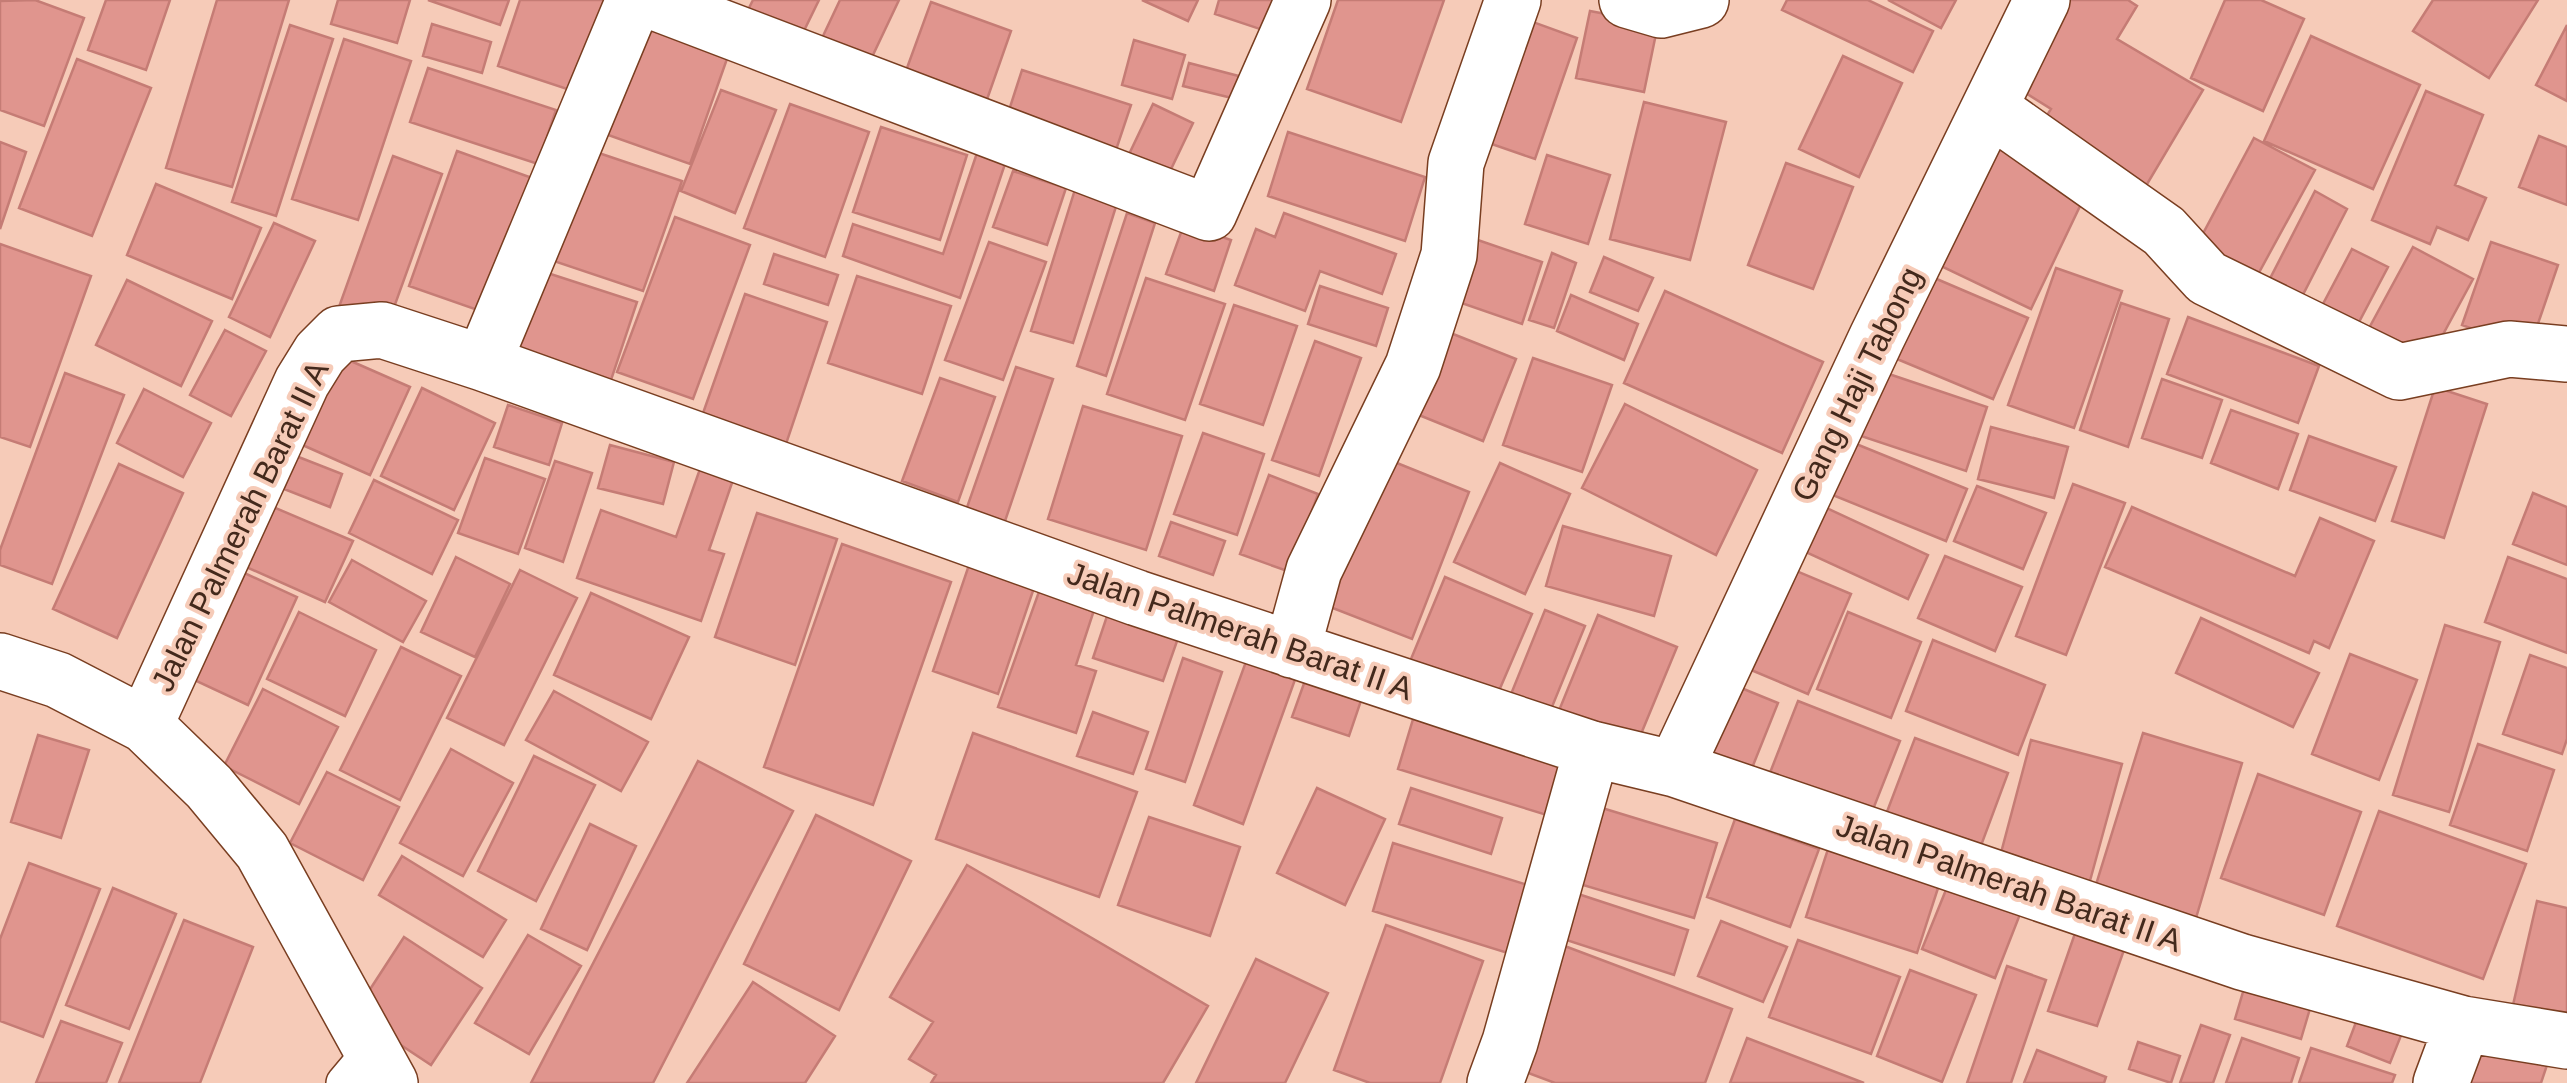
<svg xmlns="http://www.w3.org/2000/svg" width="2567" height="1083" font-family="Arial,sans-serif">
  <rect width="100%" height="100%" fill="#f6cbb8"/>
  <path fill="#e0958e" stroke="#c57c75" stroke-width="2.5" d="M35 0 84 18 44 126 0 110V1Z
    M106 0H170L146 70 88 50Z
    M217 0H289L232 187 166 168Z
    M338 0H410L397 43 331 24Z
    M428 0H509L500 25Z
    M520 0H604L573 91 498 66Z
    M753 0H819L797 45 744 18Z
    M840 0H899L863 76 815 53Z
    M1142 0H1198L1188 21Z
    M1219 0H1286L1275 34 1215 14Z
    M1338 0H1444L1401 122 1307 89Z
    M1787 0H1868L1933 31 1913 72 1782 10Z
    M1888 0H1956L1941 28Z
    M2060 0H2128L2137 6 2117 39 2203 90 2137 201 2033 138 2051 109 2010 83Z
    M2225 0H2261L2304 19 2263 111 2191 78Z
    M2433 0H2538L2489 78 2413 31Z
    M931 2 1011 31 984 108 903 79Z
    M1590 11 1658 24 1644 92 1576 78Z
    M1522 18 1577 38 1535 159 1480 140Z
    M432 24 491 42 482 73 423 56Z
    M632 24 728 56 690 164 594 130Z
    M290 25 333 39 276 216 232 202Z
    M2567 25V101L2536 85Z
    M2311 36 2420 85 2373 189 2264 141Z
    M344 39 411 61 358 220 292 199Z
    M1134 40 1185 55 1172 99 1122 85Z
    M1843 56 1902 83 1859 177 1799 149Z
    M77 59 151 88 92 236 19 208Z
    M1189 63 1250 79 1244 101 1183 86Z
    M428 68 556 110 538 164 410 122Z
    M1022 70 1131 105 1111 165 1003 129Z
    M721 90 776 110 735 213 681 191Z
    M2426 91 2483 115 2455 185 2486 198 2468 240 2437 227 2430 244 2372 220Z
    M1644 102 1726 122 1690 260 1610 239Z
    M790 104 869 132 825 257 744 228Z
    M1153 104 1193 123 1162 188 1122 169Z
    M881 127 967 155 940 240 853 212Z
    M1288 132 1425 177 1405 241 1268 196Z
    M1985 132 2091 183 2031 309 1924 258Z
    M2539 136 2567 147V205L2519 187Z
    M2254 138 2315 170 2250 289 2191 256Z
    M0 142 26 152 0 229Z
    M578 146 682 181 643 291 536 255Z
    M978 150 1006 161 960 298 843 256 853 224 943 254Z
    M457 151 535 179 486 313 409 286Z
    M1547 155 1610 175 1588 244 1525 224Z
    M393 156 442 174 388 324 339 307Z
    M1786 163 1853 187 1813 289 1748 265Z
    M1013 171 1066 188 1047 245 993 227Z
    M1077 183 1119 197 1073 343 1031 331Z
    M156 184 261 228 232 299 127 255Z
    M2315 191 2347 209 2293 314 2260 298Z
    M1127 213 1155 223 1106 376 1077 366Z
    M1284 213 1396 254 1382 294 1320 271 1305 311 1235 285 1256 229 1275 237Z
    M675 217 750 245 693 399 617 372Z
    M274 223 315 241 270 337 229 317Z
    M1184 224 1231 240 1214 291 1166 274Z
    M1469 237 1542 262 1522 324 1447 298Z
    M989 242 1046 262 1003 380 945 360Z
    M2491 242 2558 265 2529 350 2462 325Z
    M0 244 91 276 30 447 0 437Z
    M2413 247 2473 279 2428 362 2368 330Z
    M2352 249 2388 267 2350 339 2314 321Z
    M1552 253 1576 263 1554 328 1529 320Z
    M774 254 838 275 828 305 764 284Z
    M1604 257 1653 278 1638 311 1590 292Z
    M529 267 637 302 609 386 502 351Z
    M2056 268 2122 291 2074 428 2008 405Z
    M857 276 951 306 922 394 828 363Z
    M1932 277 2028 318 1993 399 1897 359Z
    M1146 278 1225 304 1185 420 1107 394Z
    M127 280 212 321 181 386 96 345Z
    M1320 286 1388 308 1376 346 1308 324Z
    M1665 291 1823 362 1782 453 1624 383Z
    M745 294 827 322 786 444 702 416Z
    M1571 295 1638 324 1624 360 1557 331Z
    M2121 303 2169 319 2128 447 2080 430Z
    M1234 305 1297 326 1263 425 1200 404Z
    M2188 317 2319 366 2298 423 2167 374Z
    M225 330 266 351 231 416 190 395Z
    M1443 330 1516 359 1483 441 1409 411Z
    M1315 341 1361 358 1319 476 1272 460Z
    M328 351 410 387 370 475 289 439Z
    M1533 358 1612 385 1582 472 1503 445Z
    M1016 367 1053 379 1002 530 964 516Z
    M1877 370 1987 407 1966 471 1855 434Z
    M65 373 124 395 52 584 0 565V550Z
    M940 378 995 397 958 502 902 481Z
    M2162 379 2222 400 2202 458 2142 438Z
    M2435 387 2487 404 2444 538 2392 521Z
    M422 388 495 423 454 510 381 476Z
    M144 389 211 423 183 477 117 443Z
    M1625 404 1757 470 1716 555 1582 488Z
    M508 405 562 423 549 465 494 447Z
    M1083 406 1182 436 1146 550 1048 519Z
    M2231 410 2298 434 2278 489 2211 463Z
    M1991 427 2068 447 2054 498 1978 479Z
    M1203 433 1264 454 1237 535 1174 514Z
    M1834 435 1967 489 1946 541 1813 487Z
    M2309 436 2396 467 2375 521 2290 490Z
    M610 445 674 462 663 504 598 488Z
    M296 456 342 474 330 507 284 489Z
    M1382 457 1469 492 1412 639 1325 605Z
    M485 458 545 479 518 554 458 533Z
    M555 461 592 473 563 562 525 548Z
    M1500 463 1570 494 1525 594 1454 562Z
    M119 464 183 493 117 638 53 609Z
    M701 466 734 477 709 550 724 554 701 621 577 578 601 510 676 537Z
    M1269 475 1318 494 1290 572 1240 554Z
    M374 480 458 520 432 574 349 533Z
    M2073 484 2125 503 2066 655 2016 636Z
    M1977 486 2046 513 2023 569 1954 541Z
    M2533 493 2567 507V565L2513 544Z
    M252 498 353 541 325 602 226 558Z
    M1820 505 1928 555 1908 599 1799 549Z
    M2132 507 2295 576 2320 518 2374 541 2329 648 2314 641 2309 653 2105 567Z
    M757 513 837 539 795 665 715 637Z
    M1171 522 1225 541 1213 575 1159 556Z
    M1563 526 1671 556 1654 616 1546 586Z
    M842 544 951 582 873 805 764 767Z
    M1945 556 2022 587 1995 651 1918 618Z
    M456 557 510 584 475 657 421 632Z
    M2508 557 2567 579V653L2485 622Z
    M971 559 1036 582 998 694 933 671Z
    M352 560 426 601 403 642 329 602Z
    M1775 562 1851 594 1808 694 1732 662Z
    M227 565 297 597 248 705 177 672Z
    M520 570 577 598 504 745 447 718Z
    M1445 577 1532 614 1492 707 1406 671Z
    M1041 586 1096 604 1076 665 1096 671 1076 733 998 707Z
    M591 593 689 637 651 719 554 675Z
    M1112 601 1183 624 1163 681 1093 658Z
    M1545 610 1585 626 1545 724 1505 709Z
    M299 612 376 650 345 716 267 679Z
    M1848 612 1921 642 1891 718 1817 689Z
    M1598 615 1677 647 1636 746 1558 713Z
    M2201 618 2319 673 2293 727 2176 673Z
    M2445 625 2500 642 2449 812 2393 795Z
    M1933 640 2045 685 2018 755 1906 711Z
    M401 647 461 676 400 800 340 770Z
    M2350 654 2417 680 2379 780 2312 754Z
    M2530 655 2567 668V739L2562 754 2503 734Z
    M1248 656 1297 674 1243 824 1194 805Z
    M1183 658 1222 672 1185 782 1146 769Z
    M1312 661 1368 680 1349 736 1292 717Z
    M1724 681 1778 703 1750 773 1696 751Z
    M263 689 338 727 299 804 224 766Z
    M554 691 648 742 621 791 526 740Z
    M1798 701 1900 741 1868 822 1766 783Z
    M1417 706 1584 757 1563 820 1398 769Z
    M1093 712 1148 732 1133 774 1077 756Z
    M973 733 1137 792 1099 897 936 839Z
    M2143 733 2242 763 2196 918 2095 888Z
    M38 735 89 750 61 838 11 822Z
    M1915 738 2008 773 1979 851 1885 817Z
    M2031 740 2122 764 2088 888 1998 864Z
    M2478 744 2554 770 2527 851 2450 825Z
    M451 749 513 783 463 876 400 843Z
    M534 756 595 785 536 901 478 871Z
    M698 761 793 811 653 1083H531Z
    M327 772 399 807 363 880 290 843Z
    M2258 774 2361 812 2324 915 2221 878Z
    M1317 788 1385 819 1345 905 1277 873Z
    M1411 788 1502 818 1491 854 1399 824Z
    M1589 804 1717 843 1694 918 1566 880Z
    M2379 811 2526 864 2483 979 2337 926Z
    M816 815 911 861 839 1010 744 964Z
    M1149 817 1240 847 1210 936 1118 905Z
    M1735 819 1819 849 1790 927 1707 897Z
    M590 824 636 846 587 950 541 929Z
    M1393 843 1534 887 1514 955 1373 911Z
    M1828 849 1939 885 1917 953 1806 917Z
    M402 856 506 920 483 957 379 895Z
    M29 863 100 889 43 1037 0 1021V939Z
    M967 865 1208 1006 1163 1083H931L936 1075 909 1059 933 1022 890 997Z
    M1952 875 2024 904 1995 978 1922 949Z
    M113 888 176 914 129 1029 66 1005Z
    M1569 891 1688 930 1674 975 1554 936Z
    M2537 901 2567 908V1017L2513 1005Z
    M2081 916 2130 933 2097 1026 2048 1011Z
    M184 920 253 947 200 1083H119Z
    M1721 921 1787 947 1763 1002 1698 976Z
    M1386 925 1483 961 1440 1083H1370L1334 1070Z
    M528 935 581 966 529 1054 475 1023Z
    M404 937 482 988 431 1065 354 1014Z
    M1798 940 1900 977 1871 1054 1769 1017Z
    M1562 945 1732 1009 1705 1083H1555L1515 1068Z
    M1256 959 1328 993 1285 1083H1196Z
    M2007 966 2046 980 2011 1083H1967Z
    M1910 970 1976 995 1942 1082 1877 1056Z
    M2248 975 2314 995 2301 1039 2235 1019Z
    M753 982 835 1036 805 1083H687Z
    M2364 1001 2408 1018 2390 1063 2347 1046Z
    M61 1021 122 1043 106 1083H36Z
    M2201 1025 2230 1035 2213 1083H2180Z
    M2466 1033 2549 1059 2541 1083H2451Z
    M1747 1038 1864 1083H1730Z
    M2242 1038 2299 1058 2291 1083H2226Z
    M2138 1042 2180 1056 2171 1083 2129 1069Z
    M2311 1048 2395 1075 2392 1083H2299Z
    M2037 1050 2106 1077 2104 1083H2024Z"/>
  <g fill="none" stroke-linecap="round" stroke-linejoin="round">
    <g stroke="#793e21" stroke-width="38">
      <path id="service" d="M344 1083 370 1052"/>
    </g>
    <g stroke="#793e21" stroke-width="58">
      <path id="minor" d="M649 0 1209 213 1303 0
        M1627 0 1661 10 1701 0
        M1991 109 2164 231 2207 278 2399 372 2509 349 2567 354
        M483 363 634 0
        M1292 650 1314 570 1413 366 1449 255 1456 163 1513 0
        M145 725 302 382 320 353 339 334 382 330 483 363 1137 598 1592 749 1675 769 2242 962 2463 1024 2567 1041
        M1675 769 1877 337 2042 0
        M1495 1083 1510 1042 1592 749
        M2441 1083 2463 1024"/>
    </g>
    <g stroke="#793e21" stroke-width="58">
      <path id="tertiary" d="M0 661 58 680 145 725 209 787 262 851 390 1083"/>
    </g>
    <use href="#service" stroke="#fff" stroke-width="35"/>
    <use href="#minor" stroke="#fff" stroke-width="55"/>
    <use href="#tertiary" stroke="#fff" stroke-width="55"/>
  </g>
  <g text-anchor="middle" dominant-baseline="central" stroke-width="8" stroke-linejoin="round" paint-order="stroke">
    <g font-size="32" fill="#43291c" stroke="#f6cbb8">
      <text transform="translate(1857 384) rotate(-64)">Gang Haji Tabong</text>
      <text transform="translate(240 526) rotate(-64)">Jalan Palmerah Barat II A</text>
      <text transform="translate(1240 631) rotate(19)">Jalan Palmerah Barat II A</text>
      <text transform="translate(2009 883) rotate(19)">Jalan Palmerah Barat II A</text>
    </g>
  </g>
</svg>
